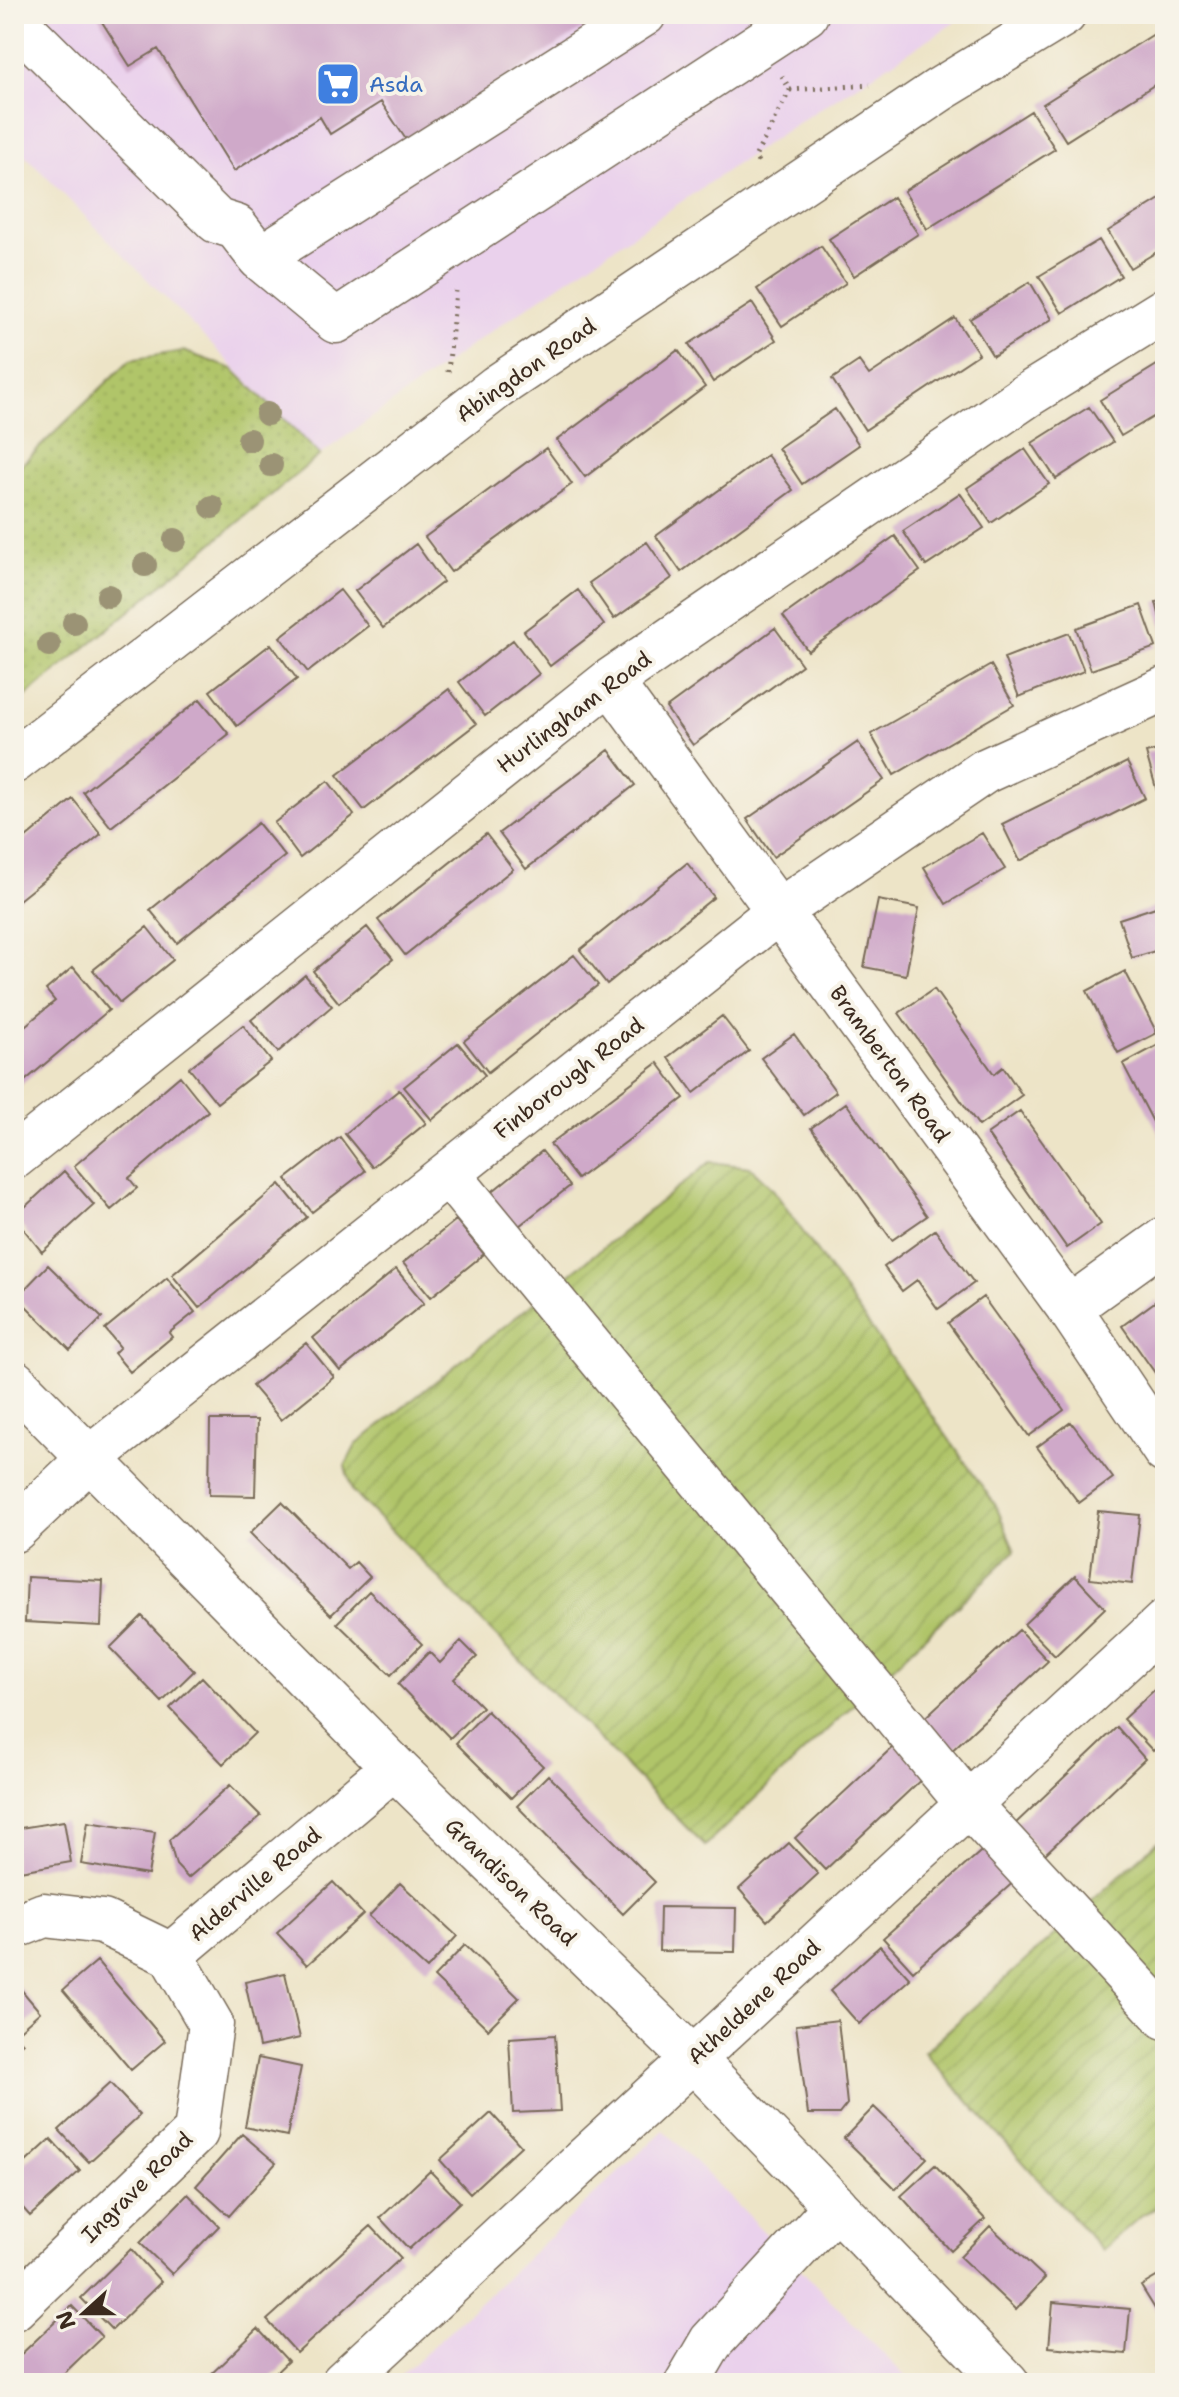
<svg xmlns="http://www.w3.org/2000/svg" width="1179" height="2397" font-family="'Shantell Sans',sans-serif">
  <defs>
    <pattern id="grass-dots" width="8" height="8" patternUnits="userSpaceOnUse" patternTransform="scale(2)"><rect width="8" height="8" fill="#b0c569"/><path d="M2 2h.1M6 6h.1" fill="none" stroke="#98a95b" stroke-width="1.8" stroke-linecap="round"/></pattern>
    <pattern id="garden-furrows" width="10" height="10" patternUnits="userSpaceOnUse" patternTransform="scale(2)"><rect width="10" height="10" fill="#b0c569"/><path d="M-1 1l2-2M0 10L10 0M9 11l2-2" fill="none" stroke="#98a95b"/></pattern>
  </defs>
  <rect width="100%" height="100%" fill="#f7f3e8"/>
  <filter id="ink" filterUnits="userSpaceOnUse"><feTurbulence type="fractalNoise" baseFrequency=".0125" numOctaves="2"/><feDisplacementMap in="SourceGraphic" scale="16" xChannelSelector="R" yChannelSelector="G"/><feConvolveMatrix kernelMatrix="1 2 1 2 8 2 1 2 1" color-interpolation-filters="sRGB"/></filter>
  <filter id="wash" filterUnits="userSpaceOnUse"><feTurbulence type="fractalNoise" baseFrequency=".006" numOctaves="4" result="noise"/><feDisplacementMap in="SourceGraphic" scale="32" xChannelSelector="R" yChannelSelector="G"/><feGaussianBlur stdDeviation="1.8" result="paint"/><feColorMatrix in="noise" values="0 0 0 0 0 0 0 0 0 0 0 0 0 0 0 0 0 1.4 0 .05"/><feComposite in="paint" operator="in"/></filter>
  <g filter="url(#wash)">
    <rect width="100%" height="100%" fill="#ede4c7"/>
    <path fill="#ead1ec" d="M14 14H968L788 129 483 337 320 455 14 144Z
      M664 2130 912 2383H393Z"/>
    <path fill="url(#grass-dots)" stroke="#767844" stroke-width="2" d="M183 351 233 369 320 455 14 706V472L130 360Z"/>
    <path fill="url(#garden-furrows)" stroke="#767844" stroke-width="2" d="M710 1162 750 1167 772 1188 996 1506 1015 1551 705 1846 352 1491 345 1466 356 1445Z
      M1165 1835V2204L1143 2214 1102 2250 924 2052Z"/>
    <g id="blocks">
      <path fill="#cfa9c9" d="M97 14H606L407 141 381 102 330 134 320 117 234 171 158 49 130 66Z
        M1165 27V78L1066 141 1043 104Z
        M1031 111 1055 149 927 229 904 191Z
        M1165 196V247L1130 268 1108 231Z
        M893 197 918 234 854 276 829 239Z
        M1099 240 1121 276 1062 313 1039 276Z
        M821 246 846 283 782 326 757 289Z
        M1030 282 1052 319 993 356 970 319Z
        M752 303 776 340 713 382 689 344Z
        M955 318 979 354 865 430 832 379 859 361 869 375Z
        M678 350 705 387 585 477 557 440Z
        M1165 360V410L1121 436 1100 400Z
        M1089 407 1113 442 1056 479 1032 443Z
        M835 409 859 445 802 484 778 448Z
        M546 448 572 484 451 572 425 537Z
        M1025 449 1049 484 991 523 967 488Z
        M767 455 793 490 681 572 656 536Z
        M960 493 984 528 926 566 903 531Z
        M895 536 920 571 808 651 783 616Z
        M647 542 672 578 614 619 589 583Z
        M416 544 443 582 383 628 355 591Z
        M340 590 368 626 308 672 280 637Z
        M578 590 604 625 550 666 524 631Z
        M1165 600V634H1164L1156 602Z
        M1141 605 1156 647 1091 670 1076 628Z
        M775 628 802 665 693 745 666 708Z
        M1069 633 1084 671 1019 697 1004 658Z
        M513 640 539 674 485 716 459 682Z
        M271 644 297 679 237 726 210 691Z
        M991 665 1014 705 894 775 871 734Z
        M449 689 476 724 364 810 337 775Z
        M200 699 229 734 111 827 83 792Z
        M858 742 884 780 773 857 747 819Z
        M1165 748V793L1158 795 1146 753Z
        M609 750 635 785 526 869 499 833Z
        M1127 762 1145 798 1020 861 1002 824Z
        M328 781 354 815 300 858 274 823Z
        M73 799 101 834 14 904V848Z
        M258 823 285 856 177 943 150 910Z
        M982 833 1005 869 946 904 924 867Z
        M486 834 513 869 405 955 378 920Z
        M687 863 714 897 607 984 580 950Z
        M878 900 919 908 906 975 864 967Z
        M1165 904V948L1132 958 1119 919Z
        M147 927 173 960 120 1003 93 970Z
        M367 927 393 959 339 1003 313 971Z
        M574 955 598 985 488 1072 464 1041Z
        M73 967 109 1010 14 1090V1035L55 1001 46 990Z
        M1125 971 1157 1033 1118 1053 1087 991Z
        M305 975 332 1006 278 1052 251 1020Z
        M934 989 994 1074 1003 1067 1022 1095 979 1126 899 1013Z
        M722 1016 749 1051 694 1093 668 1057Z
        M243 1025 271 1061 217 1103 189 1068Z
        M794 1034 836 1092 804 1115 761 1058Z
        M458 1043 485 1075 432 1120 404 1087Z
        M1160 1044 1165 1053V1145L1123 1064Z
        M658 1063 684 1098 577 1179 550 1144Z
        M180 1076 208 1111 129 1178 137 1188 111 1210 74 1166Z
        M399 1090 426 1123 372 1167 345 1134Z
        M846 1103 927 1216 892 1240 811 1128Z
        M1020 1111 1101 1224 1067 1248 987 1134Z
        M340 1137 365 1171 312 1212 286 1179Z
        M542 1151 570 1186 515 1229 488 1195Z
        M64 1171 94 1205 42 1252 14 1217Z
        M280 1184 307 1217 199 1308 172 1275Z
        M456 1220 484 1254 431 1297 403 1263Z
        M935 1230 974 1283 938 1309 917 1280 902 1291 884 1267Z
        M48 1265 102 1318 70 1350 17 1297Z
        M396 1269 424 1303 340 1371 313 1338Z
        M167 1278 195 1312 169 1333 172 1337 130 1372 114 1353 120 1347 105 1329Z
        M983 1297 1064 1410 1029 1436 948 1323Z
        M1156 1301 1165 1314V1387L1122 1326Z
        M306 1343 334 1377 281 1420 252 1386Z
        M210 1420H257L255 1496 209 1495Z
        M1071 1422 1113 1478 1079 1503 1037 1447Z
        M282 1502 348 1569 356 1562 370 1577 331 1615 250 1533Z
        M1098 1511 1140 1515 1132 1584 1090 1579Z
        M1075 1576 1105 1608 1055 1656 1024 1624Z
        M27 1577 103 1581 101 1626 25 1622Z
        M369 1591 422 1644 391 1675 337 1623Z
        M142 1616 194 1671 162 1702 110 1648Z
        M1019 1630 1048 1661 947 1755 918 1724Z
        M461 1641 477 1657 454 1679 482 1707 450 1738 398 1684 429 1652 440 1663Z
        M202 1677 255 1733 223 1764 170 1708Z
        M1165 1680V1740L1153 1751 1123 1719Z
        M487 1711 543 1766 511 1798 456 1743Z
        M1117 1727 1145 1759 1044 1855 1015 1824Z
        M896 1744 926 1775 825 1870 795 1838Z
        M548 1775 655 1882 623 1914 517 1806Z
        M230 1785 261 1816 188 1878 176 1865 169 1840Z
        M64 1821 71 1862 14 1872V1829Z
        M88 1822 155 1832 148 1875 81 1864Z
        M789 1843 818 1874 767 1921 739 1889Z
        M987 1846 1016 1880 913 1971 883 1938Z
        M333 1882 363 1914 307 1965 277 1933Z
        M400 1883 457 1936 427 1969 369 1916Z
        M660 1907 736 1908 735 1952 659 1951Z
        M465 1945 519 1998 488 2029 434 1977Z
        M880 1946 910 1979 859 2024 830 1991Z
        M97 1961 165 2041 131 2070 63 1990Z
        M285 1973 300 2038 259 2047 245 1982Z
        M14 1981 40 2012 15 2034 23 2043 14 2051Z
        M838 2020 847 2104 839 2114H808L796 2025Z
        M555 2035 560 2111 513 2113 509 2038Z
        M258 2058 301 2067 287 2136 245 2127Z
        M110 2083 140 2115 89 2162 59 2130Z
        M874 2107 927 2158 896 2189 844 2138Z
        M491 2113 521 2146 470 2193 440 2160Z
        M242 2134 276 2163 229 2216 196 2186Z
        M51 2139 80 2171 30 2216 14 2198V2173Z
        M935 2165 985 2219 951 2251 901 2196Z
        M430 2171 460 2202 409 2249 380 2218Z
        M188 2194 219 2226 172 2274 140 2243Z
        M371 2226 401 2258 297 2353 267 2320Z
        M990 2226 1045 2278 1016 2310 960 2257Z
        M131 2249 161 2282 112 2330 81 2298Z
        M1165 2272V2325L1141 2286Z
        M1053 2302 1130 2309 1126 2354 1049 2347Z
        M72 2306 102 2337 54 2383H14V2361Z
        M258 2329 288 2361 265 2383H213L208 2377Z"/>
    </g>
  </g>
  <g filter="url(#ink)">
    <use href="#blocks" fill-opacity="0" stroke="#796b59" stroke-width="2"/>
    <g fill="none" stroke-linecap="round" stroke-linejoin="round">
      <g stroke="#796b59" stroke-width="47">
        <path id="minor" d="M644 14 260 258 336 321 806 14
          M14 20 217 221 236 227 260 258
          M610 681 1069 1308 1165 1451
          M14 761 497 387 939 90 1064 14
          M14 1157 610 681 1026 396 1165 310
          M448 1174 968 1804 1165 2017
          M1069 1308 1165 1239
          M14 1382 394 1767 693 2059 1007 2383
          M14 1530 90 1458 779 911 985 771 1165 689
          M14 1927 44 1915 103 1922 171 1955
          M171 1955 394 1767
          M14 2308 196 2132 211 2024 171 1955
          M343 2383 1165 1622
          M687 2383 711 2342 836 2206"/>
      </g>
      <path stroke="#796b59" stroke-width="5" stroke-dasharray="2 6" stroke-linecap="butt" d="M790 90 870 85
        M758 162 755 157 790 90 782 76
        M448 372 456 291"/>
      <use href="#minor" stroke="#fff" stroke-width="44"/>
    </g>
    <g fill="#9b9374">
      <circle cx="267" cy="414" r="12"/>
      <circle cx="249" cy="440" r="12"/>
      <circle cx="271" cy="465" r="12"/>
      <circle cx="212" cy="507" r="12"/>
      <circle cx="175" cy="540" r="12"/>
      <circle cx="145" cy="565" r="12"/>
      <circle cx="108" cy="596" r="12"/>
      <circle cx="74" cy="623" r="12"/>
      <circle cx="49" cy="645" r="12"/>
    </g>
  </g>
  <defs>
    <g id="supermarket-square" transform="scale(2.3)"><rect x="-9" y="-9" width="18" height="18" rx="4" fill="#3f7fe0" stroke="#f7f3e8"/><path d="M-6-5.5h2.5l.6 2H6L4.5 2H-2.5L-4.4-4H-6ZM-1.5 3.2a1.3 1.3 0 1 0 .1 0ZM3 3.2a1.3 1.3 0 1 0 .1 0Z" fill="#fff"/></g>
  </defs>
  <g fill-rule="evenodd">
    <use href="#supermarket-square" x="338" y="84"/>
  </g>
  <g text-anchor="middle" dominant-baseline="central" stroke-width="8" stroke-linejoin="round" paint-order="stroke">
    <g font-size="22" fill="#366cbe" stroke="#f7f3e8" text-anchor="start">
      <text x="369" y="84">Asda</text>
    </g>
    <g font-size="22" fill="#3b2a1e" stroke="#f7f3e8">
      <text transform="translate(526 370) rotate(-35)">Abingdon Road</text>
      <text transform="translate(574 712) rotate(-37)">Hurlingham Road</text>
      <text transform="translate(890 1064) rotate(54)">Bramberton Road</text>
      <text transform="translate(569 1078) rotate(-38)">Finborough Road</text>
      <text transform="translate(511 1882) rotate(44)">Grandison Road</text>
      <text transform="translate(255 1884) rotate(-40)">Alderville Road</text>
      <text transform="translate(754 2002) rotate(-43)">Atheldene Road</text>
      <text transform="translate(137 2187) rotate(-45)">Ingrave Road</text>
    </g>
  </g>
  <rect width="1179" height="2397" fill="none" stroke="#f7f3e8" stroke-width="48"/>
  <g transform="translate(84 2313) rotate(249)" stroke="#f7f3e8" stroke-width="6" paint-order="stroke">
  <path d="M0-6L14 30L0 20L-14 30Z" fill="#3b2a1e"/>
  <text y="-12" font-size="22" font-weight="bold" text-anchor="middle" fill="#3b2a1e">N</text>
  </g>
</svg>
